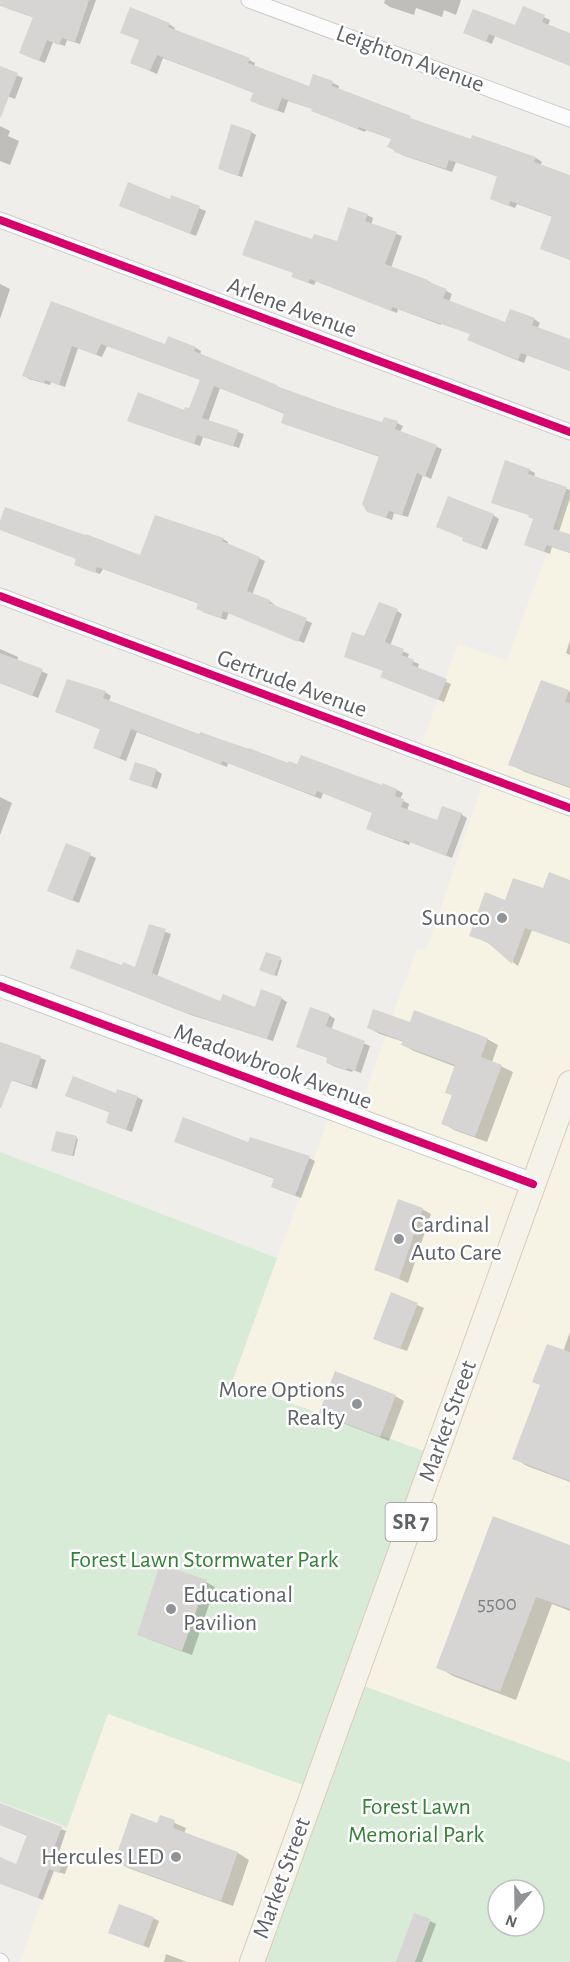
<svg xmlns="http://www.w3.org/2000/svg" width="570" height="1962" font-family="'Alegreya Sans',sans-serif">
  <rect width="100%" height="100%" fill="#efeeea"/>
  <path fill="#f7f3e4" d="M570 490V1762L353 1682 232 1382 332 1109 356 1118 417 948 426 951 485 777 419 752 458 644 507 661Z
    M108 1713 314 1789 252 1962H20Z"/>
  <path fill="#d8ebd6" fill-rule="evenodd" d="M0 1152 277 1258 232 1382 435 1455 353 1682 570 1762V1962H251L314 1789 108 1714 67 1827 0 1802ZM498 1890H534V1926H498Z"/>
  <path fill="#0003" d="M0 0H96L80 44 67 40 65 46 53 42 45 63 27 56 35 18 9 9Z
    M385 0H461L456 15 444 10 442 17 416 8 414 15 390 7 384 3Z
    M524 8 550 20 548 26 570 34V65L495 36 492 44 471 35 516 27Z
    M169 24 175 28 174 31 249 60 255 63 254 67 310 88 333 83 339 86 338 90 416 121 472 141 536 158 542 162 540 166 570 176V204L564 221 517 204 515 208 498 202 499 177 456 162 452 172 402 155 389 147 392 139 366 130 365 132 320 114 313 109 288 101 284 113 258 104 255 93 163 58 157 74 131 63Z
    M0 68 23 78 15 99 0 93Z
    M0 126 10 131 8 136 19 141 10 165 0 161Z
    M251 132 256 135 242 177 224 171Z
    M172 197 206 211 196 236 127 208 171 201Z
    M367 215 373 218 371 225 402 236 391 268 428 281 452 294 449 302 506 324 534 319 540 323 537 329 570 341V371L527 355 524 363 475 343 471 334 441 322V325L398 309 397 313 316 281 314 285 299 279 313 241 338 243Z
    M0 284 10 289 0 319Z
    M52 303 166 346 169 338 196 348 201 351 200 355 282 389 383 424 397 423 403 426 400 432 442 449 431 479 423 475 408 517 394 513 392 520 375 514 380 457 288 425 285 414 220 388 208 422 244 434 239 448 203 437 200 446 134 423 190 410 201 380 107 346 102 357 78 348 65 387 51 382 50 385 29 379 24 375Z
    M529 470 535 473 534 477 570 490V498L559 532 570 536V553L552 547 550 554 532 547 535 520 530 515 498 505Z
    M493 515 499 519 487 550 470 543Z
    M0 525 141 557 223 539 228 542 227 545 265 561 252 595 269 601 275 605 274 607 312 623 304 643 229 612 226 620 203 612 200 604 103 569 100 574 81 567 78 559 0 529Z
    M397 611 402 614 390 646 409 654 407 659 419 664 417 669 451 684 444 702 388 680 365 638Z
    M570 640V655L566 653Z
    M0 649 18 657 17 661 48 674 38 698 0 683Z
    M542 681 570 692V788L525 772 510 764Z
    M105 692 111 696 109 701 200 736 289 765 383 787V785L397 790 403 793 400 799 409 804 407 811 438 822 461 814 467 818 452 858 410 842 409 845 374 832 368 828 373 813 323 793 321 799 228 763 227 767 137 732 126 761 101 751 95 748 102 730 57 712Z
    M156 770 162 774 157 789 131 779Z
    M0 797 12 803 0 835Z
    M67 845 96 858 79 903 49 891Z
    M570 882V944L532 930 518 966 490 944 471 935 506 902Z
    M150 926 171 934 157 977 221 1003 255 1009 281 998 287 1002 273 1041 191 1015 77 970 123 967 136 969Z
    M280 959 282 960 277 976 263 971Z
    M329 1015 335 1019 331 1030 370 1046 361 1073 353 1070 352 1072 333 1066 327 1062 329 1058 304 1049Z
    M411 1024 487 1039 498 1045 492 1062 513 1072 487 1142 454 1130 443 1123 453 1096 447 1092 456 1067 414 1051 403 1045 404 1042 380 1034 369 1028Z
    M0 1044 46 1060 37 1089 8 1079 0 1073Z
    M117 1095 137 1097 143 1100 132 1132 113 1125 111 1113 73 1098Z
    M76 1138 78 1139 74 1156 55 1152Z
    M182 1144 309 1158 315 1161 301 1198 279 1190 275 1179Z
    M422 1209 431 1214 408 1283 376 1269Z
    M392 1294 424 1308 407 1351 381 1342Z
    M570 1332V1482L527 1466 514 1458 563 1352Z
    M395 1396 404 1401 389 1441 330 1418 321 1413Z
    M570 1547V1611L552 1604 516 1700 453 1676 438 1667Z
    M206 1582 215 1587 192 1655 148 1639 139 1634Z
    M0 1806 66 1831 59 1852 71 1857 65 1874 54 1871 43 1900 0 1883V1858L17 1866 28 1836 0 1825Z
    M161 1817 186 1828 184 1834 238 1853 249 1860 233 1906 128 1868 116 1861 158 1824Z
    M153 1918 159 1921 149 1948 109 1932Z
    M430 1921 436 1924 422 1962H397Z
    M166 1954 187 1962H164Z"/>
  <path fill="#d6d5d3" d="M0 0H89L75 42 62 38 59 45 47 40 39 61 19 53 33 17 0 6Z
    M523 6 545 15 542 22 570 33V66L489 34 486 42 463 33 473 9 515 25Z
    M130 7 170 23 168 27 250 58 248 63 309 86 313 74 333 81 332 86 411 116 410 118 471 139 472 135 536 157 534 162 570 175V260L540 249 552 216 510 201 509 206 490 199 497 176 449 160 446 169 394 152 395 150 387 147 391 139 359 127 358 129 311 111 312 109 282 98 277 111 250 101 253 93 157 55 150 71 130 63 139 40 120 33Z
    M0 66 18 73 1 117H0Z
    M231 124 252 131 238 176 218 169Z
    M128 182 170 199 171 195 200 206 190 234 119 206Z
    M348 207 368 214 365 221 397 232 385 264 428 280V282L447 289 443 298 505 322 510 309 535 318 532 325 570 339V371L521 353 518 360 467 340 470 334 392 307 391 311 310 279 308 283 291 277 293 273 242 255 255 220 312 239 314 234 337 241Z
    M51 301 165 344 168 336 196 347 194 351 277 385V386L334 407 382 422 384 417 398 421 395 429 437 445 425 477 417 473 402 515 389 511 386 518 367 512 362 504 379 456 281 423 284 413 214 386 202 418 239 430 233 446 197 435 194 444 127 421 138 392 184 410 185 407 189 408 200 380 101 344 96 355 72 346 59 385 45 380 44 383 22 376Z
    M505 460 530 469 528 474 567 487 553 529 570 534V553L547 545 544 552 524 545 533 519 528 517 529 515 491 503Z
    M448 496 494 514 481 548 462 541 463 538 436 527Z
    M5 507 85 535 86 534 140 555 155 515 224 538 222 541 260 557 247 591 270 600 269 603 307 618 298 642 223 611 221 618 196 609 198 603 97 567 95 573 74 565 76 559 0 530V521Z
    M379 602 398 609 385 642 404 649 402 655 414 660 412 665 447 679 438 700 380 677 383 671 344 657 352 632 364 636Z
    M0 653 43 669 32 696 0 683Z
    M67 679 106 691 103 698 199 734 200 732 249 749V748L288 763 289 761 297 764 301 755 382 785V783L397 789 395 796 404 799 401 807 437 820 442 806 462 813 446 856 404 840 403 842 366 829 372 813 317 791 315 796 222 761 221 765 131 729 120 758 93 748 100 729 55 712Z
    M541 680 569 690 565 702 570 703V787L508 765Z
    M135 762 157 769 151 787 129 780Z
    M66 843 91 853 72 901 47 891Z
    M549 872 570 880V944L525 928 512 964 487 942 469 936 485 892 505 900 513 878 543 888Z
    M149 924 166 929 152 973 220 1001 223 994 255 1007 261 989 282 997 267 1039 184 1012 70 968 77 949 122 965 123 962 135 967Z
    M266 952 281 957 274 976 259 970Z
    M310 1007 330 1014 326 1026 365 1041 355 1071 347 1068 346 1070 326 1063 327 1058 296 1047Z
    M373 1009 410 1022 414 1010 488 1038 481 1057 502 1065 475 1137 441 1124 452 1095 445 1093 455 1065 401 1045 403 1041 367 1028Z
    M0 1042 41 1056 31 1086 12 1080 1 1108H0Z
    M73 1076 116 1093 117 1089 138 1096 126 1130 106 1123 109 1112 65 1096Z
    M183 1117 248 1142 250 1137 310 1156 295 1196 271 1187 274 1178 174 1142Z
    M56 1131 77 1136 72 1156 51 1151Z
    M398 1199 423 1208 399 1279 374 1270Z
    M391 1292 418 1303 400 1349 373 1339Z
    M547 1344 570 1352V1481L512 1459 540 1385 532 1382Z
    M335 1371 396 1395 380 1437 319 1413Z
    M493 1516 570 1545V1609L536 1597 500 1692 436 1668Z
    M160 1564 207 1580 182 1651 137 1635Z
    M0 1803 62 1827 54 1848 66 1853 59 1873 49 1869 38 1898 0 1884V1857L16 1864 27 1835 0 1825Z
    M131 1813 157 1823 160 1815 175 1820 173 1828 238 1852 221 1901 114 1862Z
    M119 1904 154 1917 143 1946 108 1933Z
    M414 1913 431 1919 415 1962H396Z"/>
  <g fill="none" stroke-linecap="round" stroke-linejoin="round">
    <g stroke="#cbcccc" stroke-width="17">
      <path id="street" d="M249 0 570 119
        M0 220 570 432
        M0 596 570 808
        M0 1961 1 1962"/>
    </g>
    <g stroke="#cacacb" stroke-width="23">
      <path id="secondary" d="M0 986 533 1184"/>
    </g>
    <g stroke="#d7ceb8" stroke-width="26">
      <path id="primary" d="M252 1962 570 1083"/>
    </g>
    <use href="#street" stroke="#fdfcfc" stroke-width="15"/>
    <use href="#secondary" stroke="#fdfcfc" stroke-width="21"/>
    <use href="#primary" stroke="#f4f2e9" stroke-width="24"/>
    <g stroke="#fff" stroke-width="11">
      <path id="cycleway" d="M0 220 570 432
        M0 596 570 808
        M0 986 533 1184"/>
    </g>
    <use href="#cycleway" stroke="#d6006c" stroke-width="8"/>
  </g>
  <g fill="#919496" stroke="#fff" stroke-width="2">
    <circle cx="502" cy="918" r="6"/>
    <circle cx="399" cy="1239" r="6"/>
    <circle cx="357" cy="1404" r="6"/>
    <circle cx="171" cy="1609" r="6"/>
    <circle cx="176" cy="1857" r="6"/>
  </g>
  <g text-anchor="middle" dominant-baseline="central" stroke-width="5" stroke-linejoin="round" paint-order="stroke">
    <g font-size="21" fill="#7e8184">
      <text x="497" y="1603">5500</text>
    </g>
    <rect fill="#fff" stroke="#8f9295" stroke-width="1.5" x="385.5" y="1503" width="51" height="38" rx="4.5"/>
    <g font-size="22" font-weight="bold" fill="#5f6368">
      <text x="411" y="1522">SR 7</text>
    </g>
    <g font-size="24" fill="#5f6368" stroke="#fff">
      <text transform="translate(410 59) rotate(20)">Leighton Avenue</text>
      <text transform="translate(292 308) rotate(20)">Arlene Avenue</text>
      <text transform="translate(292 684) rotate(20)">Gertrude Avenue</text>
      <text transform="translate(273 1067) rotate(20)">Meadowbrook Avenue</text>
      <text transform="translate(448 1421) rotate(-70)">Market Street</text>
      <text transform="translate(282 1878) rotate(-70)">Market Street</text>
    </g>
    <g font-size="24" fill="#5f6368" stroke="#fff" text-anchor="end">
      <text x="490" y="918">Sunoco</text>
      <text x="411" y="1225" text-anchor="start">Cardinal<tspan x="411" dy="28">Auto Care</tspan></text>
      <text x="345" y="1390">More Options<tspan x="345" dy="28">Realty</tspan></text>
      <text x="183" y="1595" text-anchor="start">Educational<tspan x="183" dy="28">Pavilion</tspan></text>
      <text x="164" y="1857">Hercules LED</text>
    </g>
    <g font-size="24" fill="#348238" stroke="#fff">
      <text x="204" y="1560">Forest Lawn Stormwater Park</text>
      <text x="416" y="1807">Forest Lawn<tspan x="416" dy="28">Memorial Park</tspan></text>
    </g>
  </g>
  <g transform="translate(516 1908) rotate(200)"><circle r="28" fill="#ffffff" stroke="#bfc1c3" stroke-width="1.5"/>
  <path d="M0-4.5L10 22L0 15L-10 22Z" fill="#919496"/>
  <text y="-9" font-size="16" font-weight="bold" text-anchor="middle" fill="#5f6368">N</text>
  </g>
</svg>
